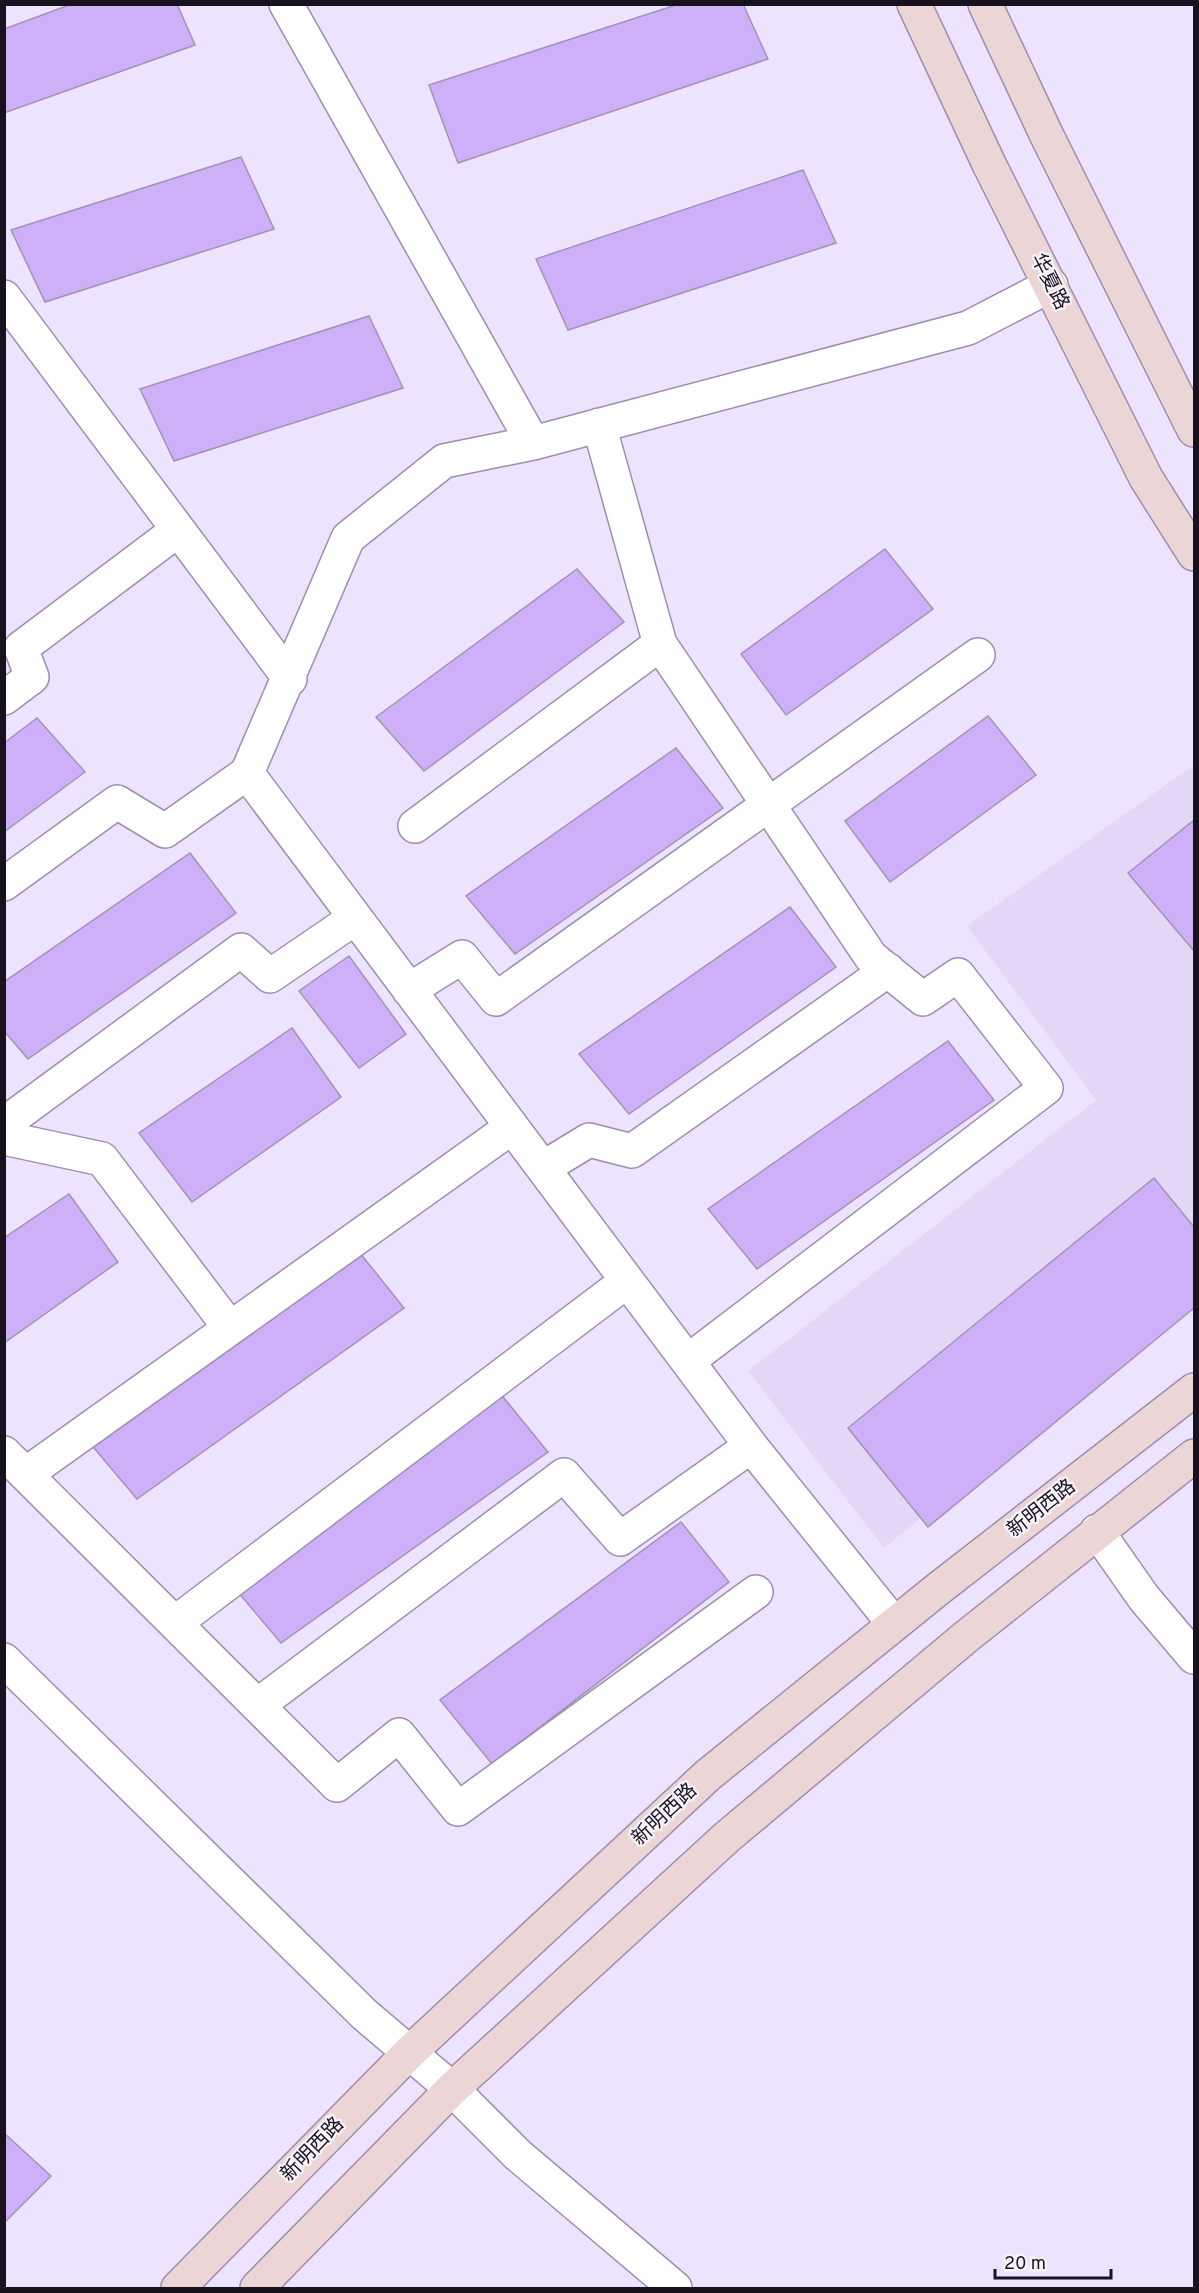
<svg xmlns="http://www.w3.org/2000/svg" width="1199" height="2293" font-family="Overpass,'Noto Sans SC',sans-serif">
  <rect width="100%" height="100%" fill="#eee3ff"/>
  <path fill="#e3d6f7" d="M1194 765V1297L884 1548 748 1371 1096 1100 967 926Z"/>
  <path fill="#ceb0f8" stroke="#a093b4" stroke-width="1.5" d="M72 4H177L195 45 4 113V29Z
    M679 4H743L768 59 458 163 429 85Z
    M241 157 274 229 45 302 11 230Z
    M803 170 836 243 568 330 536 259Z
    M369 316 403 388 174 461 140 389Z
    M885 549 933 609 786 715 741 654Z
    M577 569 624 622 424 771 376 717Z
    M988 716 1036 775 890 882 845 821Z
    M37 718 85 772 4 832V743Z
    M676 748 723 808 515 954 466 896Z
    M1194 820V951L1128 873Z
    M190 853 236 913 28 1059 4 1031V982Z
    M790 907 836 967 629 1114 579 1054Z
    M349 956 406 1034 359 1068 299 991Z
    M292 1028 341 1097 192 1202 139 1133Z
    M948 1041 994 1100 757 1269 708 1209Z
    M1154 1178 1194 1227V1308L928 1527 848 1428Z
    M69 1194 118 1262 4 1343V1238Z
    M356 1248 404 1308 137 1499 88 1441Z
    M499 1392 548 1452 281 1643 232 1585Z
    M681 1522 729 1582 492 1764 440 1700Z
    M4 2133 51 2176 4 2223Z"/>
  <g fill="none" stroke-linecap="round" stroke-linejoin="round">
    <g stroke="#9b8eae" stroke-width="36">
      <path id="street" d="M286 4 533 443
        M4 297 290 679
        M599 425 660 644 871 957 923 999 958 975 1046 1088 688 1361
        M4 698 32 677 21 648 178 530
        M415 826 660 644
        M4 884 117 802 165 831 247 773
        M409 990 462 957 496 999 978 655
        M4 1124 241 950 270 976 355 918
        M4 1138 102 1159 230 1328
        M543 1168 589 1140 632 1151 888 970
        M4 1453 337 1785 399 1735 458 1809 756 1592
        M26 1474 512 1127
        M1097 1531 1144 1598 1194 1657
        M175 1623 627 1281
        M894 1624 751 1446 247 773 348 538 444 461 533 443 968 328 1051 285
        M4 1660 364 2014 452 2089 518 2155 675 2288
        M258 1705 564 1475 620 1539 751 1446"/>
    </g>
    <g stroke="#9b8eae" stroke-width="36">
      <path id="secondary" d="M914 4 989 164 1146 478 1194 554
        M985 4 1047 136 1194 430
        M178 2288 410 2052 708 1775 938 1589 1194 1390
        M257 2288 452 2089 727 1837 967 1636 1194 1456"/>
    </g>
    <use href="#street" stroke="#fff" stroke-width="33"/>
    <use href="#secondary" stroke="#ecd6d5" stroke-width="33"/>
  </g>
  <g text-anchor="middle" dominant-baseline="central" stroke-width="4.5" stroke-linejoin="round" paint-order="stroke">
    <g font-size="20" fill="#17121e" stroke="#f7f4fb">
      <text transform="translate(1049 282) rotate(63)">华夏路</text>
      <text transform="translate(1042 1509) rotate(-38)">新明西路</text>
      <text transform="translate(665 1815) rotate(-43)">新明西路</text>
      <text transform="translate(313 2150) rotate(-46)">新明西路</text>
    </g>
  </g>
  <rect width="1199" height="2293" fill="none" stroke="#17121e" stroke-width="12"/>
  <path d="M995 2269v9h116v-9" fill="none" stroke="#17121e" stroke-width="3"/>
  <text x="1004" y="2269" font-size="18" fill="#17121e" stroke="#f7f4fb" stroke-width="4.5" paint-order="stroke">20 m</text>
</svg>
